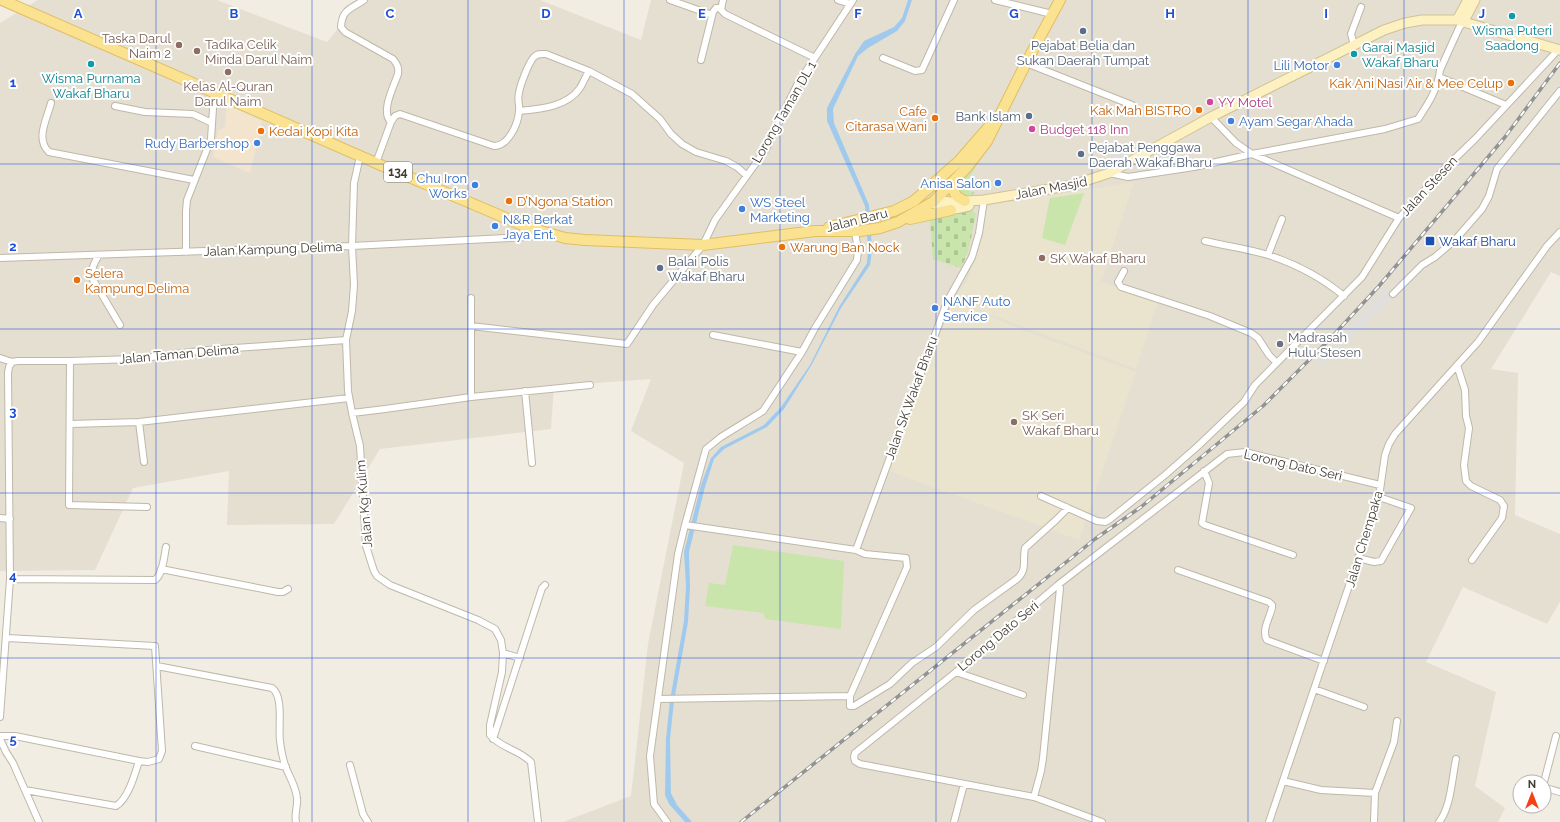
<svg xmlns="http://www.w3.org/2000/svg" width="1560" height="822" font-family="Raleway,sans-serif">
  <defs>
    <pattern id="forest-crowns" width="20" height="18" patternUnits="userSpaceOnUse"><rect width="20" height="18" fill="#c9e5ac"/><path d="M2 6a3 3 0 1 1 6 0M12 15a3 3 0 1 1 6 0" fill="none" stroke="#aec594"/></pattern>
    <pattern id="cemetery-stones" width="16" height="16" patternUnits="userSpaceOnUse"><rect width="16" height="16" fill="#c9e5ac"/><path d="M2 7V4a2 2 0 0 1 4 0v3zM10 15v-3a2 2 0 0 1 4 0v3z" fill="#aec594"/></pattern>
  </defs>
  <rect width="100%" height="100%" fill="#f1ede3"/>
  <path fill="#e5dfd1" d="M38 0H217L327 42 361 0H540L641 40 651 0H1560V276L1551 272 1491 369 1518 373 1515 515 1560 534V602L1547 624 1463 587 1426 662 1496 692 1475 786 1505 808 1498 822H563L631 796 648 644 684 463 631 431 651 379 554 386 551 429 380 449 334 524 227 525 229 471 133 488 95 570 0 571V23Z"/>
  <path fill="#f3e5cd" d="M227 105 262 121 250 173 213 157 218 131 225 127Z"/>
  <path fill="#eae3cd" d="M1134 182 1101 282 1158 301 1136 369 963 304 1019 329 1136 372 1079 540 889 471 953 300 967 281 983 235 987 206Z"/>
  <path fill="url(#forest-crowns)" d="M974 164 975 168 964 186V189L975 193V194L966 196 958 192V183Z"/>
  <path fill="url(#cemetery-stones)" d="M972 210 976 214 968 252 961 268 933 259 930 219Z"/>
  <path fill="#c9e5ac" d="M1084 193 1065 245 1042 238 1050 198Z
    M733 545 844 561 841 629 765 619 764 613 705 606 709 583 725 585Z"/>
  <path fill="#e1dfdb" d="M1128 141 1134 154 1114 164 1108 151Z
    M1384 287 1395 296 1323 367 1316 361 1359 316Z"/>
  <path fill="#9fcaee" d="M908 0H912L905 21 897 31 868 48 858 56 833 109 834 123 869 205 872 249 870 265 841 308 811 366 784 409 767 427 724 449 714 459 705 487 689 552 690 587 688 622 674 701 670 739 671 793 677 805 692 822H685L669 804 665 795 666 739 670 700 684 621 686 586 684 552 701 485 711 458 721 447 764 425 781 407 810 365 839 307 867 263 868 249 865 206 827 121V108L855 54 864 41 894 27 902 18Z"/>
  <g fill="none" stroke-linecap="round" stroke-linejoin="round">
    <g stroke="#bfb8a9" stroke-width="8">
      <path id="street" d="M364 0C351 9 342 9 341 27L345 32 393 59C397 64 399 67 398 74 394 86 380 112 391 122
        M670 0 712 15
        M723 0 721 10 725 14 815 58
        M838 0 850 4
        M995 0 1052 14
        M1354 45 1351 34 1361 7
        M883 58 915 71 922 70 954 0
        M701 60 713 12 716 8H721
        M1026 63 1132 105
        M1439 77 1506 105
        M51 103C47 119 35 139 49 152L194 180
        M115 106 145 112 193 114 212 123
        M519 111C540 109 567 107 580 88 583 83 586 76 589 71
        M1211 117 1236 143 1252 154 1399 218 1446 167 1475 139 1559 49
        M360 156 354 183 352 246 354 285 352 311 346 340 348 391 352 413 360 446 366 546 374 571 377 576 390 585 478 620 495 629 501 640 503 653 502 672 490 725V735C502 749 518 749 531 762L538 822
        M376 163 391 122 395 116 400 114 494 146C508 146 518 125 519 111 520 105 517 100 519 93 520 85 529 62 534 57 538 53 541 54 546 54L589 71 632 94 660 119 671 134 682 144 696 152 726 161 737 167 746 175
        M1109 173 1128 177 1194 167 1252 154 1385 129 1418 119C1428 104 1438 89 1440 70L1459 28 1464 21
        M1205 241C1226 246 1248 249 1268 255 1296 264 1322 278 1344 296
        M186 252V211L187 200 211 139 214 93
        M99 255C94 263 91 269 92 278L120 325
        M1268 255 1282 219
        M0 258 352 246 527 237 546 234
        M1124 271 1118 282 1121 287 1210 316 1251 333 1258 338 1269 355 1277 363
        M1393 294 1422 265 1435 257 1455 240 1482 209 1489 196 1497 169 1560 91
        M471 298V397
        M471 326 627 344 653 305 703 245 715 220 766 149 797 85 853 0
        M713 335 802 352
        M0 358 12 362
        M70 361 69 505 147 507
        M12 362 18 361H70L135 359 208 350 346 340
        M1457 365 1465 390 1466 416 1469 428 1464 465 1466 481 1471 486 1500 500 1504 506 1502 518 1472 560
        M525 391 532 463
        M352 413 385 409 471 397 590 385
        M139 422 144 462
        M70 424 139 422 349 398
        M1204 471 1209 483 1202 523 1205 525 1293 555
        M1041 496 1097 521 1105 522 1109 520 1165 475 1198 446 1244 402 1255 385 1362 277 1399 218
        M0 518 10 519
        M685 525 856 550 865 554 906 558 907 567 850 696V706H854L890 684 912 663 936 647 974 610 1017 579C1028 569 1022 561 1025 548L1056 520 1068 508
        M856 550 947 302 972 257 979 233 984 200
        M1358 558 1374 562 1381 561 1411 508 1379 497
        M161 569 278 592H283L288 589
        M1178 570 1269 602 1272 605V608C1270 617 1261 631 1267 640L1324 661
        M10 579 155 580C163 574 164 557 166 547
        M7 638 155 646 162 751 159 759 148 762 139 761
        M503 653 520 658
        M157 666 272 688C284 696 278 728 280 741 281 750 283 760 286 768 290 778 296 787 297 798 298 806 294 814 296 822
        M956 672 1023 695
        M1314 689 1364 707
        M658 699 850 696
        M0 717 10 579 8 373 9 367 12 362
        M0 736H15L139 761C135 774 128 799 116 806L25 790
        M0 739 6 752 13 763 39 822
        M493 739 542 588 545 585
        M195 746 286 767
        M350 765 363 814 368 822
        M1283 781 1321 790 1375 793
        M1544 782 1556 736
        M1544 790 1549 789 1560 792
        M1034 797 1041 771 1043 758 1060 588 1059 584
        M667 822 654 804 650 756 678 554 685 525 706 449 721 437 763 411 802 352 815 328 857 260 858 251 855 231
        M954 822 964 784
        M1102 822 1034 797 860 764 855 761 854 757 855 753 956 672 1059 584 1227 454 1245 452 1380 485
        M1269 822 1379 497 1385 455 1389 444 1395 434 1478 342 1547 246 1560 232
        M1374 822 1375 793 1394 742 1397 721
        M1439 822C1451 807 1452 778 1456 759"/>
    </g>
    <g stroke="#d0c293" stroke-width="11">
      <path id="secondary" d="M1457 20 1468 0
        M1464 21 1475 0
        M938 197 943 201 951 202 984 200 1073 185 1109 173 1211 117 1384 30 1405 23 1422 20H1457L1560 50
        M933 202C944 211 956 210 969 206"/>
    </g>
    <g stroke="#e0bf62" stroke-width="12">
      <path id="primary" d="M2 0 376 163 527 227 565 238 585 240 703 245 815 231H860L880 228 898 222 933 202 938 197 968 166 987 141 1026 63 1060 0
        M954 181C952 192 955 197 965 201
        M910 219 951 210
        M829 227 894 211 914 201 959 161 993 122"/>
    </g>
    <use href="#street" stroke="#fff" stroke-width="6"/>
    <use href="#secondary" stroke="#fdf1c1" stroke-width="9"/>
    <use href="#primary" stroke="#fbe291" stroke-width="10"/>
    <g stroke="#939393" stroke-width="3.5">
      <path id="rail" d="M741 822 1095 539 1141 507 1263 406 1329 340 1379 286 1505 137 1560 63"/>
    </g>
    <use href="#rail" stroke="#fff" stroke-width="2" stroke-dasharray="6" stroke-linecap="butt"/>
  </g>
  <path fill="none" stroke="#1d4ed8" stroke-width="1" stroke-opacity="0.55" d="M156 0V822M312 0V822M468 0V822M624 0V822M780 0V822M936 0V822M1092 0V822M1248 0V822M1404 0V822M0 164H1560M0 329H1560M0 493H1560M0 658H1560"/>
  <g fill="#0f9aa8" stroke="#fff" stroke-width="1.5">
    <circle cx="1512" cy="16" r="4"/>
    <circle cx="1354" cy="54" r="4"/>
    <circle cx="91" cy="64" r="4"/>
  </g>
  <g fill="#5c6f8a" stroke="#fff" stroke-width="1.5">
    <circle cx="1083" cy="31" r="4"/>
    <circle cx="1029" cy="116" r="4"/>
    <circle cx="1081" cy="154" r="4"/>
    <circle cx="660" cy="268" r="4"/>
  </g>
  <g fill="#8d6e63" stroke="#fff" stroke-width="1.5">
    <circle cx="179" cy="45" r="4"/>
    <circle cx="197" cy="51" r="4"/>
    <circle cx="228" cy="72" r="4"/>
    <circle cx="1042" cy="258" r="4"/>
    <circle cx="1014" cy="422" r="4"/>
  </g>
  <g fill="#3f7fe0" stroke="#fff" stroke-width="1.5">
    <circle cx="1337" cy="65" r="4"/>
    <circle cx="1231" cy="121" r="4"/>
    <circle cx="257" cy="143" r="4"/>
    <circle cx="998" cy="183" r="4"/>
    <circle cx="475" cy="185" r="4"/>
    <circle cx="742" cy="209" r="4"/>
    <circle cx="495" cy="226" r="4"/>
    <circle cx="935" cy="308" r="4"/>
  </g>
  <g fill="#e8710a" stroke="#fff" stroke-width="1.5">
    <circle cx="1511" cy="83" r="4"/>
    <circle cx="1199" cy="110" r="4"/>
    <circle cx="935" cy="118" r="4"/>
    <circle cx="261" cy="131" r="4"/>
    <circle cx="509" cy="201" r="4"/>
    <circle cx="782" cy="247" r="4"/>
    <circle cx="77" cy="280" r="4"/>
  </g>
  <g fill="#d1479c" stroke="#fff" stroke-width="1.5">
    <circle cx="1210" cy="102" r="4"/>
    <circle cx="1032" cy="129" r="4"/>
  </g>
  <rect fill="#1a4fb4" stroke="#fff" stroke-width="1.5" x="1425" y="236" width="10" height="10" rx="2"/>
  <circle fill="#6b7280" stroke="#fff" stroke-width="1.5" cx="1280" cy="344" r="4"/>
  <g text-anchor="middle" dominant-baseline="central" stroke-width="4" stroke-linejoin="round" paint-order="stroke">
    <rect fill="#fff" stroke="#7b7770" stroke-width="1" x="384" y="162" width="28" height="20" rx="3"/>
    <g font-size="12" font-weight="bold" fill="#423d33">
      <text x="398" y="172">134</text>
    </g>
    <g font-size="13" fill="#0d838f" stroke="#fff">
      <text x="1512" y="30">Wisma Puteri<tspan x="1512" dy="15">Saadong</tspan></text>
      <text x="1362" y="47" text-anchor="start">Garaj Masjid<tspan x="1362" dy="15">Wakaf Bharu</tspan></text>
      <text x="91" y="78">Wisma Purnama<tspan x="91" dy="15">Wakaf Bharu</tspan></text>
    </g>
    <g font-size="13" fill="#785e54" stroke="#fff" text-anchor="start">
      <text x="171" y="38" text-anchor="end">Taska Darul<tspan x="171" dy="15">Naim 2</tspan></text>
      <text x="205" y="44">Tadika Celik<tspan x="205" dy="15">Minda Darul Naim</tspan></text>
      <text x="228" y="86" text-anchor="middle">Kelas Al-Quran<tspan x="228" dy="15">Darul Naim</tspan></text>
      <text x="1050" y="258">SK Wakaf Bharu</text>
      <text x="1022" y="415">SK Seri<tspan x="1022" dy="15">Wakaf Bharu</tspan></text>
    </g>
    <g font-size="13" fill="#4e5e75" stroke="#fff" text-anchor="start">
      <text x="1083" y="45" text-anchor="middle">Pejabat Belia dan<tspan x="1083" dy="15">Sukan Daerah Tumpat</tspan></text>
      <text x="1021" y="116" text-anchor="end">Bank Islam</text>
      <text x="1089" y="147">Pejabat Penggawa<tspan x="1089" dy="15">Daerah Wakaf Bharu</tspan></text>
      <text x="668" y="261">Balai Polis<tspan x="668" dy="15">Wakaf Bharu</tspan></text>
    </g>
    <g font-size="13" fill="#366cbe" stroke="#fff" text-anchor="end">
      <text x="1329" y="65">Lili Motor</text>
      <text x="1239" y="121" text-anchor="start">Ayam Segar Ahada</text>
      <text x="249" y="143">Rudy Barbershop</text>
      <text x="467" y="178">Chu Iron<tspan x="467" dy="15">Works</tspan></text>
      <text x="990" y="183">Anisa Salon</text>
      <text x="750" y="202" text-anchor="start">WS Steel<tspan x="750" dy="15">Marketing</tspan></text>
      <text x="503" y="219" text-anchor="start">N&amp;R Berkat<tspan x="503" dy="15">Jaya Ent.</tspan></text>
      <text x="943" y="301" text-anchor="start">NANF Auto<tspan x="943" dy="15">Service</tspan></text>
    </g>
    <g font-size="13" fill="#c56008" stroke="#fff" text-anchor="start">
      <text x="1503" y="83" text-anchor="end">Kak Ani Nasi Air &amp; Mee Celup</text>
      <text x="1191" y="110" text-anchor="end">Kak Mah BISTRO</text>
      <text x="927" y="111" text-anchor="end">Cafe<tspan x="927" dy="15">Citarasa Wani</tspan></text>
      <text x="269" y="131">Kedai Kopi Kita</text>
      <text x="517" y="201">D’Ngona Station</text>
      <text x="790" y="247">Warung Ban Nock</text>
      <text x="85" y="273">Selera<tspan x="85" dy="15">Kampung Delima</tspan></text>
    </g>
    <g font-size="13" fill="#b23c85" stroke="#fff" text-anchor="start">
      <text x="1218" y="102">YY Motel</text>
      <text x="1040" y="129">Budget 118 Inn</text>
    </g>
    <g font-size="13" fill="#423d33" stroke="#fff">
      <text transform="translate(784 112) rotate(-60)">Lorong Taman DL 1</text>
      <text transform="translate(1429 186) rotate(-47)">Jalan Stesen</text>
      <text transform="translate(1051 188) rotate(-11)">Jalan Masjid</text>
      <text transform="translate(857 220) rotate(-14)">Jalan Baru</text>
      <text transform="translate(273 249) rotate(-2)">Jalan Kampung Delima</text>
      <text transform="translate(179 354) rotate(-5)">Jalan Taman Delima</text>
      <text transform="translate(911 398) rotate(-70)">Jalan SK Wakaf Bharu</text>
      <text transform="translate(1293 465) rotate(13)">Lorong Dato Seri</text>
      <text transform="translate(364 504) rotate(-95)">Jalan Kg Kulim</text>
      <text transform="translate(1364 539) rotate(-73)">Jalan Chempaka</text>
      <text transform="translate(998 636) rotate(-40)">Lorong Dato Seri</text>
    </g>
    <g font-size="13" fill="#164399" stroke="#fff" text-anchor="start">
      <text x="1439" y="241">Wakaf Bharu</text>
    </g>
    <g font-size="13" fill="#5b616d" stroke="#fff" text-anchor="start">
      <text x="1288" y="337">Madrasah<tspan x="1288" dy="15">Hulu Stesen</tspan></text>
    </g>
  </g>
  <g font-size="13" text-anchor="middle" font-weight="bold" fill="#1d4ed8" stroke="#fff" stroke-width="4" stroke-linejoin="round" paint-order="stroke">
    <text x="78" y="18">A</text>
    <text x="234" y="18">B</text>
    <text x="390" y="18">C</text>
    <text x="546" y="18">D</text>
    <text x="702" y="18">E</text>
    <text x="858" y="18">F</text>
    <text x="1014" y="18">G</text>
    <text x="1170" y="18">H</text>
    <text x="1326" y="18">I</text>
    <text x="1482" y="18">J</text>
    <text x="13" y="87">1</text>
    <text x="13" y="251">2</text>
    <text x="13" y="416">3</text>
    <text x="13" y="580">4</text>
    <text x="13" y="744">5</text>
  </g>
  <g transform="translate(1532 794)"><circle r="19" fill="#ffffff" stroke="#b3b1ad"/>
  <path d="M0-3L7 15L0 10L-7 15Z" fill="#f44116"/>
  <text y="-6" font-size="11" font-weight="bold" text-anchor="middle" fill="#423d33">N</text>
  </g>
</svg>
